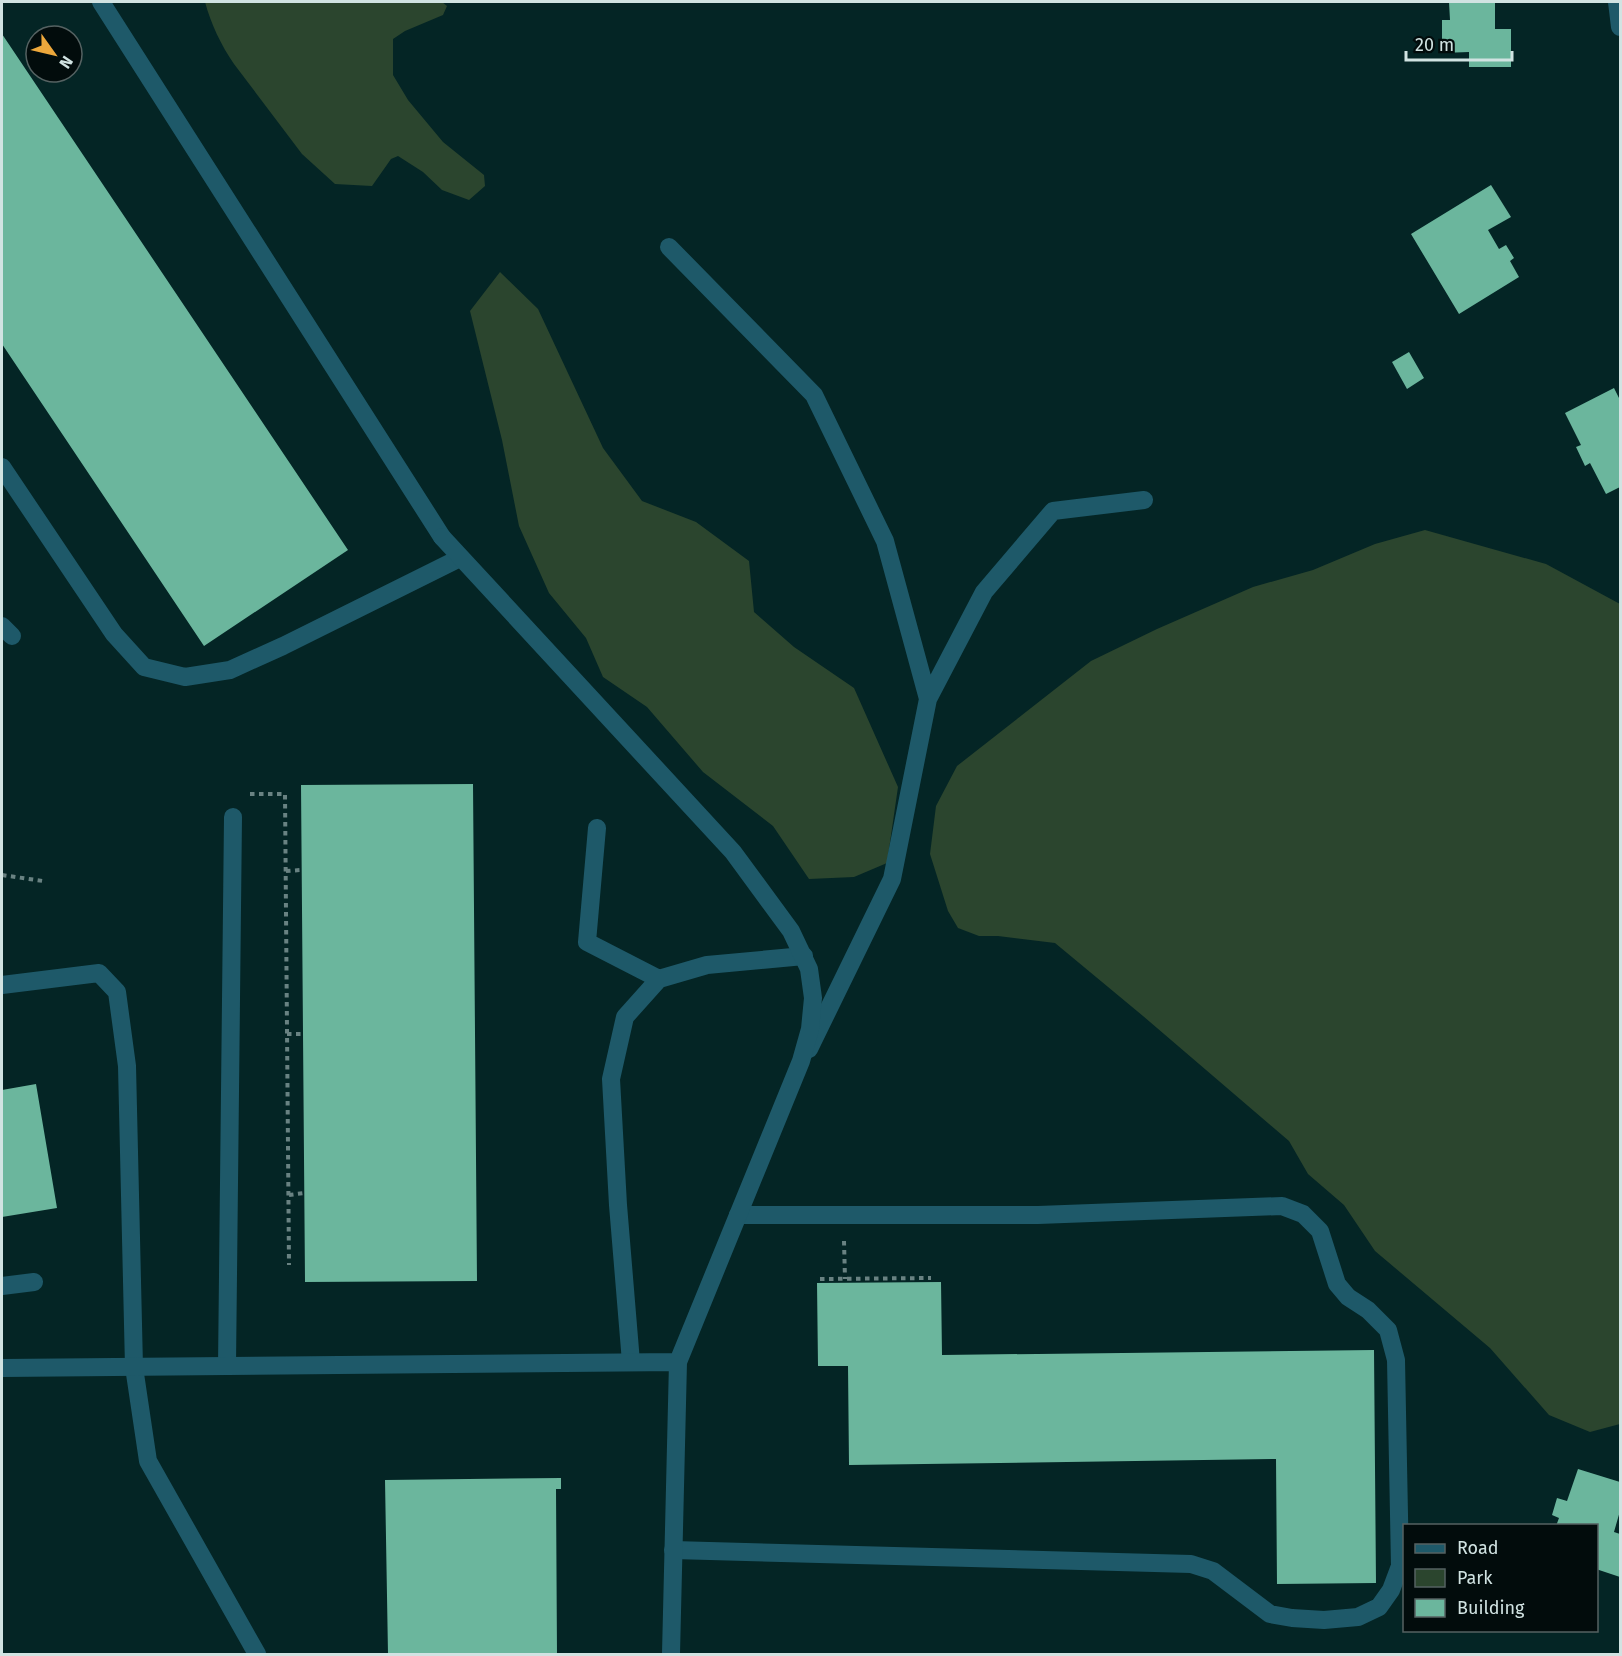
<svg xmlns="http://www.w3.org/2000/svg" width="1622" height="1656" font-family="'Fira Sans',sans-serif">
  <rect width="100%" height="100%" fill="#042525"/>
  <path fill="#2b452e" d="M205 2H442L447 6 443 15 405 31 393 39V75L408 100 443 142 484 175 485 186 469 200 442 190 423 172 398 156 391 159 372 186 335 184 302 154 234 64C221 45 211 24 205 2Z
    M500 272 538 309 603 448 642 501 696 522 749 561 754 612 794 647 854 688 898 787 887 863 854 877 809 879 773 826 703 772 647 707 603 677 586 638 549 593 519 526 502 440 470 311Z
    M1425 530 1546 564 1620 604V1424L1590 1432 1549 1415 1490 1348 1375 1251 1344 1205 1308 1174 1289 1141 1143 1016 1055 943 998 936H979L958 928 948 911 930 854 936 806 957 766 1091 661 1157 629 1253 587 1313 570 1375 544Z"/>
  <path fill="#6bb69d" d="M1449 2H1495V29H1511V67H1469V52L1442 53V20H1450Z
    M2 34 348 550 204 646 2 344Z
    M1491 185 1511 217 1488 230 1499 249 1506 245 1514 258 1510 261 1519 277 1459 314 1411 234Z
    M1409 352 1424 378 1407 389 1392 362Z
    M1614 388 1620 400V487L1606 494 1590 463 1585 466 1576 447 1581 445 1565 413Z
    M473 784 477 1281 305 1282 301 785Z
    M36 1084 57 1208 2 1217V1090Z
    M941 1282 942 1355 1374 1350 1376 1583 1277 1584 1276 1459 849 1465 848 1366H818L817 1283Z
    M1578 1469 1620 1482V1511L1614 1532 1620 1534V1577L1596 1569V1526H1556L1559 1518 1552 1515 1557 1498 1567 1501Z
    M561 1478V1489H556L557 1654H388L385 1480Z"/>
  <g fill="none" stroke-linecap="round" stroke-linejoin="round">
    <path stroke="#698282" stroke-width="4" stroke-dasharray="4.5 4.5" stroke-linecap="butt" d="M250 794H285L289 1265
      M286 871 301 870
      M2 875 43 881
      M287 1034H303
      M289 1195 304 1193
      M844 1241 845 1279
      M820 1279 931 1278"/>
    <path stroke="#1e5969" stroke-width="18" d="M101 2 442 537
      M669 247 814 395 885 541 928 699 892 879 809 1049
      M2 467 114 634 144 667 185 677 230 670 283 646 460 558
      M2 626 12 636
      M928 699 984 592 1053 511 1144 500
      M597 828 587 942 659 979
      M2 985 99 973 117 992 127 1066 134 1367 148 1461 257 1654
      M2 1286 34 1282
      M631 1362 618 1205 611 1079 625 1017 659 979 707 965 804 956
      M227 1366 233 817
      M673 1550 1191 1564 1213 1571 1270 1614 1292 1618 1324 1620 1358 1617 1379 1607 1391 1590 1400 1566 1396 1360 1388 1330 1368 1310 1348 1297 1337 1284 1320 1231 1303 1214 1282 1206 1038 1215H738"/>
    <path stroke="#1e5969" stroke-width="18" d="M1617 2 1620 27
      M442 537 733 852 791 931 809 969 813 998 810 1029 801 1061 678 1362
      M2 1368 678 1362 671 1654"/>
  </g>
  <rect width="1622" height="1656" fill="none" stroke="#d1e3e2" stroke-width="6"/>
  <rect x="1403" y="1524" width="195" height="108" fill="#020c0c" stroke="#556262" stroke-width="1.5"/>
  <rect x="1415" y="1544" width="30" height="9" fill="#1e5969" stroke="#556262" stroke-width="1.5"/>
  <text x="1457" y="1554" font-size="18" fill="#d1e3e2">Road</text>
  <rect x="1415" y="1569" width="30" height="18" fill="#2b452e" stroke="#556262" stroke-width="1.5"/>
  <text x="1457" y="1584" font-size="18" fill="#d1e3e2">Park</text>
  <rect x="1415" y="1599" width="30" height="18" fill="#6bb69d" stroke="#556262" stroke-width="1.5"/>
  <text x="1457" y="1614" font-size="18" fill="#d1e3e2">Building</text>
  <g transform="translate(54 54) rotate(124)"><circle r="28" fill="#020c0c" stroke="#556262" stroke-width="1.5"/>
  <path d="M0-4.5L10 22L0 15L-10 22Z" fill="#eda83c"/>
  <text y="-9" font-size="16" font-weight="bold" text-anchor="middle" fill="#d1e3e2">N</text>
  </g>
  <path d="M1406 51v9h106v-9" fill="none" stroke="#d1e3e2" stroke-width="3"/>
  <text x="1415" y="51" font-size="18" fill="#d1e3e2" stroke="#020c0c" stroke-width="4.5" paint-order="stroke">20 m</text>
</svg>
